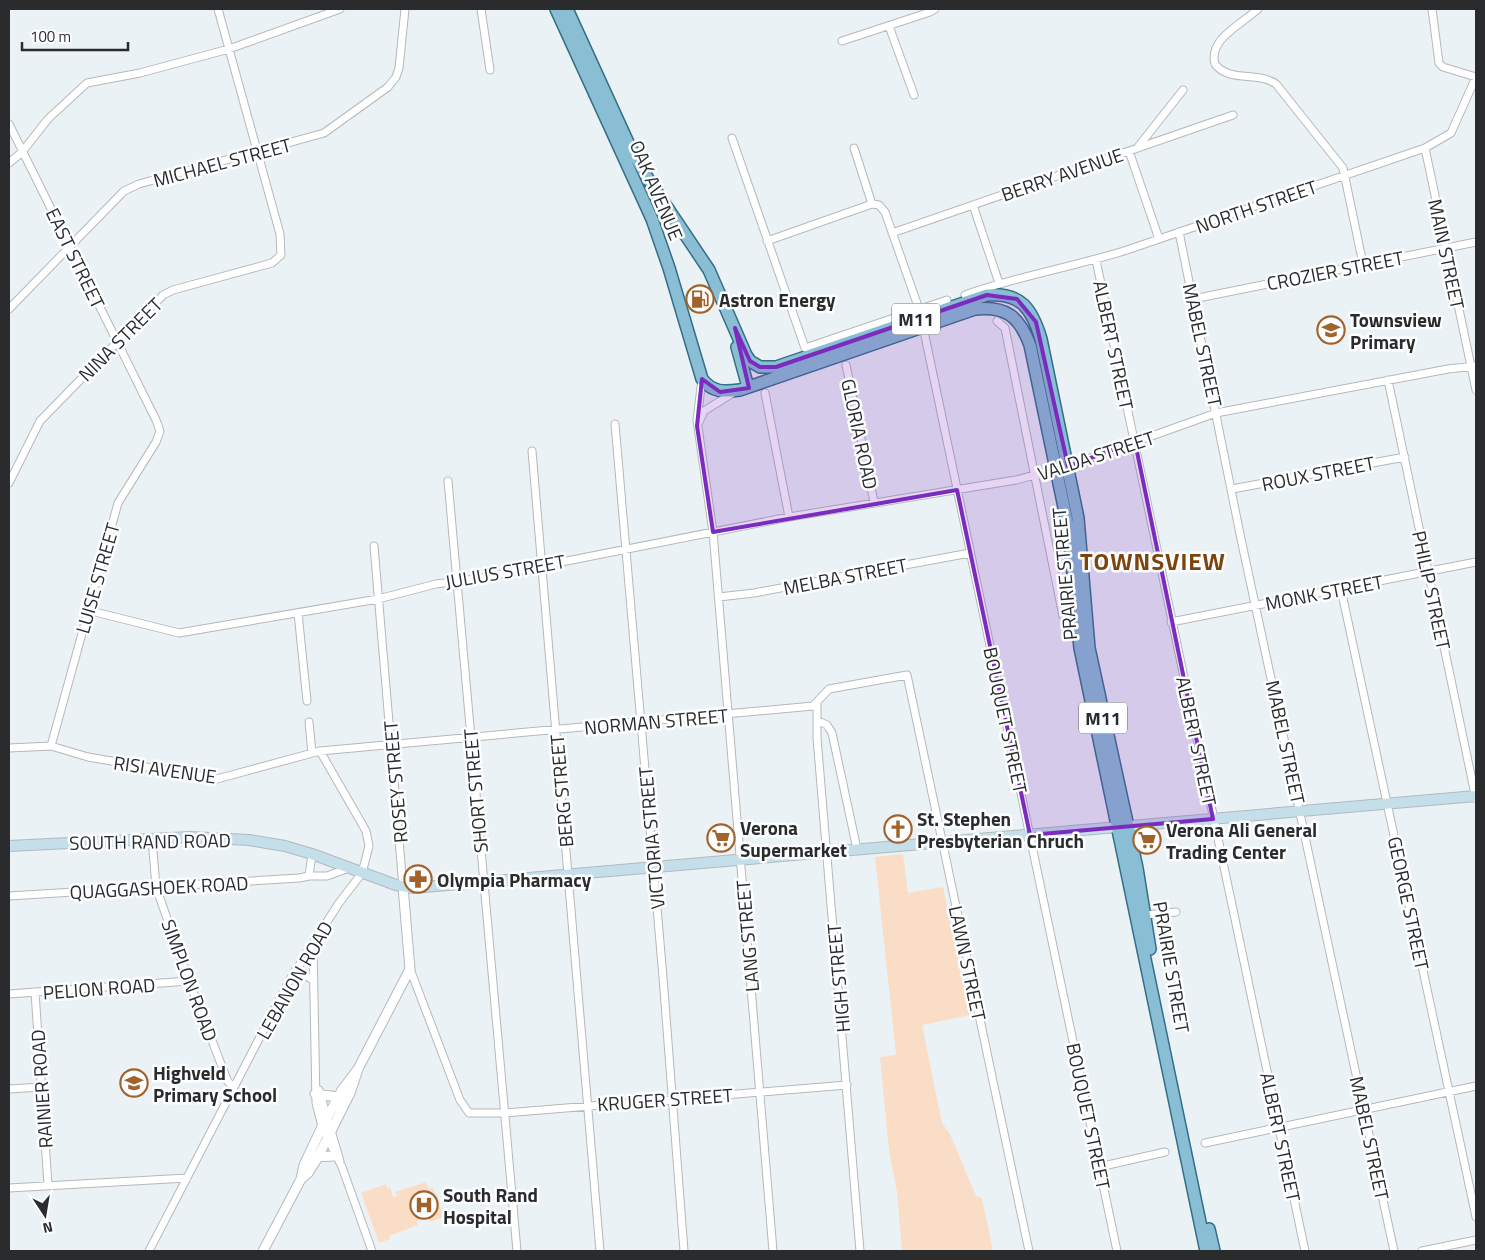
<svg xmlns="http://www.w3.org/2000/svg" width="1485" height="1260" font-family="'Titillium Web',sans-serif">
  <rect width="100%" height="100%" fill="#ebf2f5"/>
  <path fill="#faddc7" d="M903 854 908 893 943 887 970 1015 922 1025 942 1123 950 1134 976 1196 982 1198 993 1251H902L897 1192 889 1151 880 1057 896 1055 875 857Z
    M426 1182 429 1189 433 1188 444 1217 430 1222 428 1217 417 1221 418 1225 389 1236 390 1239 379 1243 361 1193 386 1184 387 1188 390 1187 393 1197 397 1196 395 1192Z"/>
  <g fill="none" stroke-linecap="round" stroke-linejoin="round">
    <g stroke="#b3b9bc" stroke-width="9">
      <path id="minor" d="M481 9 490 70
        M1258 9C1242 24 1208 39 1215 64 1229 83 1258 71 1276 84L1343 168 1363 264
        M1432 9 1439 63 1443 67 1476 77
        M889 26 914 95
        M842 41 930 12 935 9
        M9 124 156 420 160 431 156 442 118 503 51 746
        M732 138 805 348 947 300
        M1138 147 1183 90
        M854 148 872 204 879 205 885 212 919 309
        M1425 148 1476 390
        M1129 151 1159 239
        M9 163 22 152 48 119 87 83 140 73 229 49 340 9
        M973 205 999 283
        M1179 232 1241 539 1394 1251
        M892 233 1233 115
        M767 241 872 204
        M1096 260 1305 1251
        M965 295C1018 276 1073 267 1127 250L1425 148 1451 133 1476 77
        M1193 299 1476 242
        M9 309 124 191 139 184 324 133 388 87 396 77 399 68 405 9
        M997 321 1005 328 1063 616
        M925 336 1117 1251
        M846 365 874 502
        M702 379 697 420 713 532 773 1251
        M1388 380 1476 799
        M765 393 789 517
        M699 422 704 411 733 393
        M615 424 663 977 684 1251
        M532 451 600 1251
        M448 481 517 1251
        M9 483 40 421 163 295 173 290 272 263 281 255 280 234 218 9
        M1232 489 1405 457
        M374 546 403 887
        M1341 589 1476 1217
        M719 597 754 593 970 553
        M87 610 179 633 378 599 436 584 476 579 789 517 1016 480 1068 466 1216 413 1448 369 1476 366
        M298 613 307 701
        M1171 622 1476 562
        M817 704V738L860 1251
        M818 721 827 725 832 733 857 849
        M309 722 312 753
        M9 748 51 746 88 757 217 779 320 751 813 706 829 689 907 675 1029 1251
        M152 839 156 887 189 981 228 1082 234 1087
        M309 876H327L349 868
        M9 896 299 878 309 876 312 854
        M1145 915 1176 912
        M313 943 316 1103 322 1127 342 1167 372 1251
        M410 969 460 1100 469 1113H504L847 1085
        M295 970 313 980
        M35 992 48 1185
        M9 994 189 981
        M9 1089 41 1087
        M319 1090 340 1161
        M1205 1143 1476 1086
        M1099 1167 1165 1152
        M9 1188 187 1178
        M149 1251 289 981 339 903 362 873 369 846 366 831 320 751
        M1422 1251 1476 1240"/>
    </g>
    <g stroke="#b3b9bc" stroke-width="11">
      <path id="tertiary" d="M315 1094 338 1097
        M315 1157 334 1156
        M301 1179 308 1173 318 1157 350 1093 358 1069 410 969 403 887
        M263 1251 301 1179 304 1165 322 1127 342 1090 358 1069"/>
    </g>
    <g stroke="#b3b9bc" stroke-width="12">
      <path id="secondary" d="M9 846 190 837 249 840 285 846 312 854 396 885 413 888 1476 796"/>
    </g>
    <g stroke="#356f87" stroke-width="14">
      <path id="primary" d="M556 9 652 219 669 268 702 379C713 393 724 392 740 390L975 309C1006 306 1019 316 1030 345L1069 531 1080 648 1206 1251
        M567 9 630 147 648 179 709 270 746 355 750 361 760 367H776L987 295C1021 292 1032 309 1041 339L1078 518 1089 648 1137 868 1150 949
        M737 347 748 387
        M1209 1229 1214 1251"/>
    </g>
    <use href="#minor" stroke="#fff" stroke-width="7"/>
    <use href="#tertiary" stroke="#fff" stroke-width="9"/>
    <use href="#secondary" stroke="#c4dfea" stroke-width="10"/>
    <use href="#primary" stroke="#8abed4" stroke-width="11"/>
  </g>
  <path fill="#7b2cbf" fill-opacity="0.2" stroke="#7b2cbf" stroke-width="4" stroke-linejoin="round" d="M987 295 1017 299 1036 322 1068 466 1135 442 1213 819 1030 835 957 490 713 532 697 426 702 379 720 392 749 388 735 328 750 361 760 367H776Z"/>
  <defs>
    <g id="fuel-ring" transform="scale(1.4375)"><circle r="9.5" fill="#fdfeff" stroke="#a2622b" stroke-width="1.5"/><path d="M-5.5-6h7V0h2V4h1.3V-2.5L3-4.5l.8-.8L6-3V5H2.5V1h-1V6h-7ZM-4.2-4.7v3.2H.2V-4.7Z" fill="#a2622b"/></g>
    <g id="school-ring" transform="scale(1.4375)"><circle r="9.5" fill="#fdfeff" stroke="#a2622b" stroke-width="1.5"/><path d="M0-5L7-2L0 1L-7-2ZM-4 1L0 2.5L4 1V4Q0 6-4 4Z" fill="#a2622b"/></g>
    <g id="church-ring" transform="scale(1.4375)"><circle r="9.5" fill="#fdfeff" stroke="#a2622b" stroke-width="1.5"/><path d="M-1.2-6h2.4v3.5h3.3v2.4h-3.3V6h-2.4V-.1h-3.3v-2.4h3.3Z" fill="#a2622b"/></g>
    <g id="supermarket-ring" transform="scale(1.4375)"><circle r="9.5" fill="#fdfeff" stroke="#a2622b" stroke-width="1.5"/><path d="M-6-5.5h2.5l.6 2H6L4.5 2H-2.5L-4.4-4H-6ZM-1.5 3.2a1.3 1.3 0 1 0 .1 0ZM3 3.2a1.3 1.3 0 1 0 .1 0Z" fill="#a2622b"/></g>
    <g id="pharmacy-ring" transform="scale(1.4375)"><circle r="9.5" fill="#fdfeff" stroke="#a2622b" stroke-width="1.5"/><path d="M-2-6h4v4h4v4h-4v4h-4v-4h-4v-4h4Z" fill="#a2622b"/></g>
    <g id="hospital-ring" transform="scale(1.4375)"><circle r="9.5" fill="#fdfeff" stroke="#a2622b" stroke-width="1.5"/><path d="M-5-5h3v3.5h4V-5h3V5h-3V1.5h-4V5h-3Z" fill="#a2622b"/></g>
  </defs>
  <g fill-rule="evenodd">
    <use href="#fuel-ring" x="700" y="299"/>
    <use href="#school-ring" x="1331" y="330"/>
    <use href="#church-ring" x="898" y="829"/>
    <use href="#supermarket-ring" x="721" y="838"/>
    <use href="#supermarket-ring" x="1147" y="840"/>
    <use href="#pharmacy-ring" x="418" y="879"/>
    <use href="#school-ring" x="134" y="1083"/>
    <use href="#hospital-ring" x="424" y="1205"/>
  </g>
  <g text-anchor="middle" dominant-baseline="central" stroke-width="5" stroke-linejoin="round" paint-order="stroke">
    <g fill="#fdfeff" stroke="#696a6c" stroke-width="1">
      <rect x="892" y="303.5" width="48" height="31" rx="4"/>
      <rect x="1079" y="702.5" width="48" height="31" rx="4"/>
    </g>
    <g font-size="18" font-weight="bold" fill="#292b2d">
      <text x="916" y="319">M11</text>
      <text x="1103" y="718">M11</text>
    </g>
    <g font-size="19" fill="#292b2d" stroke="#fdfeff">
      <text transform="translate(222 162) rotate(-15)">MICHAEL STREET</text>
      <text transform="translate(1062 174) rotate(-19)">BERRY AVENUE</text>
      <text transform="translate(657 190) rotate(67)">OAK AVENUE</text>
      <text transform="translate(1256 206) rotate(-19)">NORTH STREET</text>
      <text transform="translate(1447 254) rotate(78)">MAIN STREET</text>
      <text transform="translate(76 258) rotate(64)">EAST STREET</text>
      <text transform="translate(1335 270) rotate(-11)">CROZIER STREET</text>
      <text transform="translate(120 339) rotate(-45)">NINA STREET</text>
      <text transform="translate(1114 345) rotate(78)">ALBERT STREET</text>
      <text transform="translate(1203 345) rotate(78)">MABEL STREET</text>
      <text transform="translate(860 434) rotate(78)">GLORIA ROAD</text>
      <text transform="translate(1096 455) rotate(-18)">VALDA STREET</text>
      <text transform="translate(1318 473) rotate(-11)">ROUX STREET</text>
      <text transform="translate(505 571) rotate(-10)">JULIUS STREET</text>
      <text transform="translate(1064 574) rotate(-95)">PRAIRIE STREET</text>
      <text transform="translate(845 576) rotate(-11)">MELBA STREET</text>
      <text transform="translate(97 578) rotate(-74)">LUISE STREET</text>
      <text transform="translate(1432 590) rotate(78)">PHILIP STREET</text>
      <text transform="translate(1324 592) rotate(-11)">MONK STREET</text>
      <text transform="translate(1006 720) rotate(78)">BOUQUET STREET</text>
      <text transform="translate(656 721) rotate(-5)">NORMAN STREET</text>
      <text transform="translate(1197 741) rotate(78)">ALBERT STREET</text>
      <text transform="translate(1286 742) rotate(78)">MABEL STREET</text>
      <text transform="translate(165 769) rotate(8)">RISI AVENUE</text>
      <text transform="translate(395 782) rotate(-95)">ROSEY STREET</text>
      <text transform="translate(475 791) rotate(-95)">SHORT STREET</text>
      <text transform="translate(561 791) rotate(-95)">BERG STREET</text>
      <text transform="translate(651 838) rotate(-95)">VICTORIA STREET</text>
      <text transform="translate(150 841) rotate(-1)">SOUTH RAND ROAD</text>
      <text transform="translate(159 887) rotate(-3)">QUAGGASHOEK ROAD</text>
      <text transform="translate(1409 903) rotate(78)">GEORGE STREET</text>
      <text transform="translate(747 936) rotate(-95)">LANG STREET</text>
      <text transform="translate(968 963) rotate(78)">LAWN STREET</text>
      <text transform="translate(1172 967) rotate(80)">PRAIRIE STREET</text>
      <text transform="translate(838 978) rotate(-95)">HIGH STREET</text>
      <text transform="translate(190 980) rotate(70)">SIMPLON ROAD</text>
      <text transform="translate(294 980) rotate(-60)">LEBANON ROAD</text>
      <text transform="translate(99 988) rotate(-4)">PELION ROAD</text>
      <text transform="translate(41 1089) rotate(-94)">RAINIER ROAD</text>
      <text transform="translate(665 1099) rotate(-4)">KRUGER STREET</text>
      <text transform="translate(1089 1116) rotate(78)">BOUQUET STREET</text>
      <text transform="translate(1281 1137) rotate(78)">ALBERT STREET</text>
      <text transform="translate(1370 1138) rotate(78)">MABEL STREET</text>
    </g>
    <g font-size="19" font-weight="bold" fill="#292b2d" stroke="#fdfeff" text-anchor="start">
      <text x="719" y="299">Astron Energy</text>
      <text x="1350" y="319">Townsview<tspan x="1350" dy="22">Primary</tspan></text>
      <text x="917" y="818">St. Stephen<tspan x="917" dy="22">Presbyterian Chruch</tspan></text>
      <text x="740" y="827">Verona<tspan x="740" dy="22">Supermarket</tspan></text>
      <text x="1166" y="829">Verona Ali General<tspan x="1166" dy="22">Trading Center</tspan></text>
      <text x="437" y="879">Olympia Pharmacy</text>
      <text x="153" y="1072">Highveld<tspan x="153" dy="22">Primary School</tspan></text>
      <text x="443" y="1194">South Rand<tspan x="443" dy="22">Hospital</tspan></text>
    </g>
    <g font-size="24" font-weight="bold" letter-spacing="1" fill="#7d440d" stroke="#fdfeff">
      <text x="1153" y="561">TOWNSVIEW</text>
    </g>
  </g>
  <rect width="1485" height="1260" fill="none" stroke="#292b2d" stroke-width="20"/>
  <g transform="translate(45 1215) rotate(168)" stroke="#fdfeff" stroke-width="4" paint-order="stroke">
  <path d="M0-4L9 19L0 12L-9 19Z" fill="#292b2d"/>
  <text y="-8" font-size="14" font-weight="bold" text-anchor="middle" fill="#292b2d">N</text>
  </g>
  <path d="M22 42v8h106v-8" fill="none" stroke="#292b2d" stroke-width="2.5"/>
  <text x="30" y="42" font-size="15" fill="#292b2d" stroke="#fdfeff" stroke-width="4" paint-order="stroke">100 m</text>
</svg>
